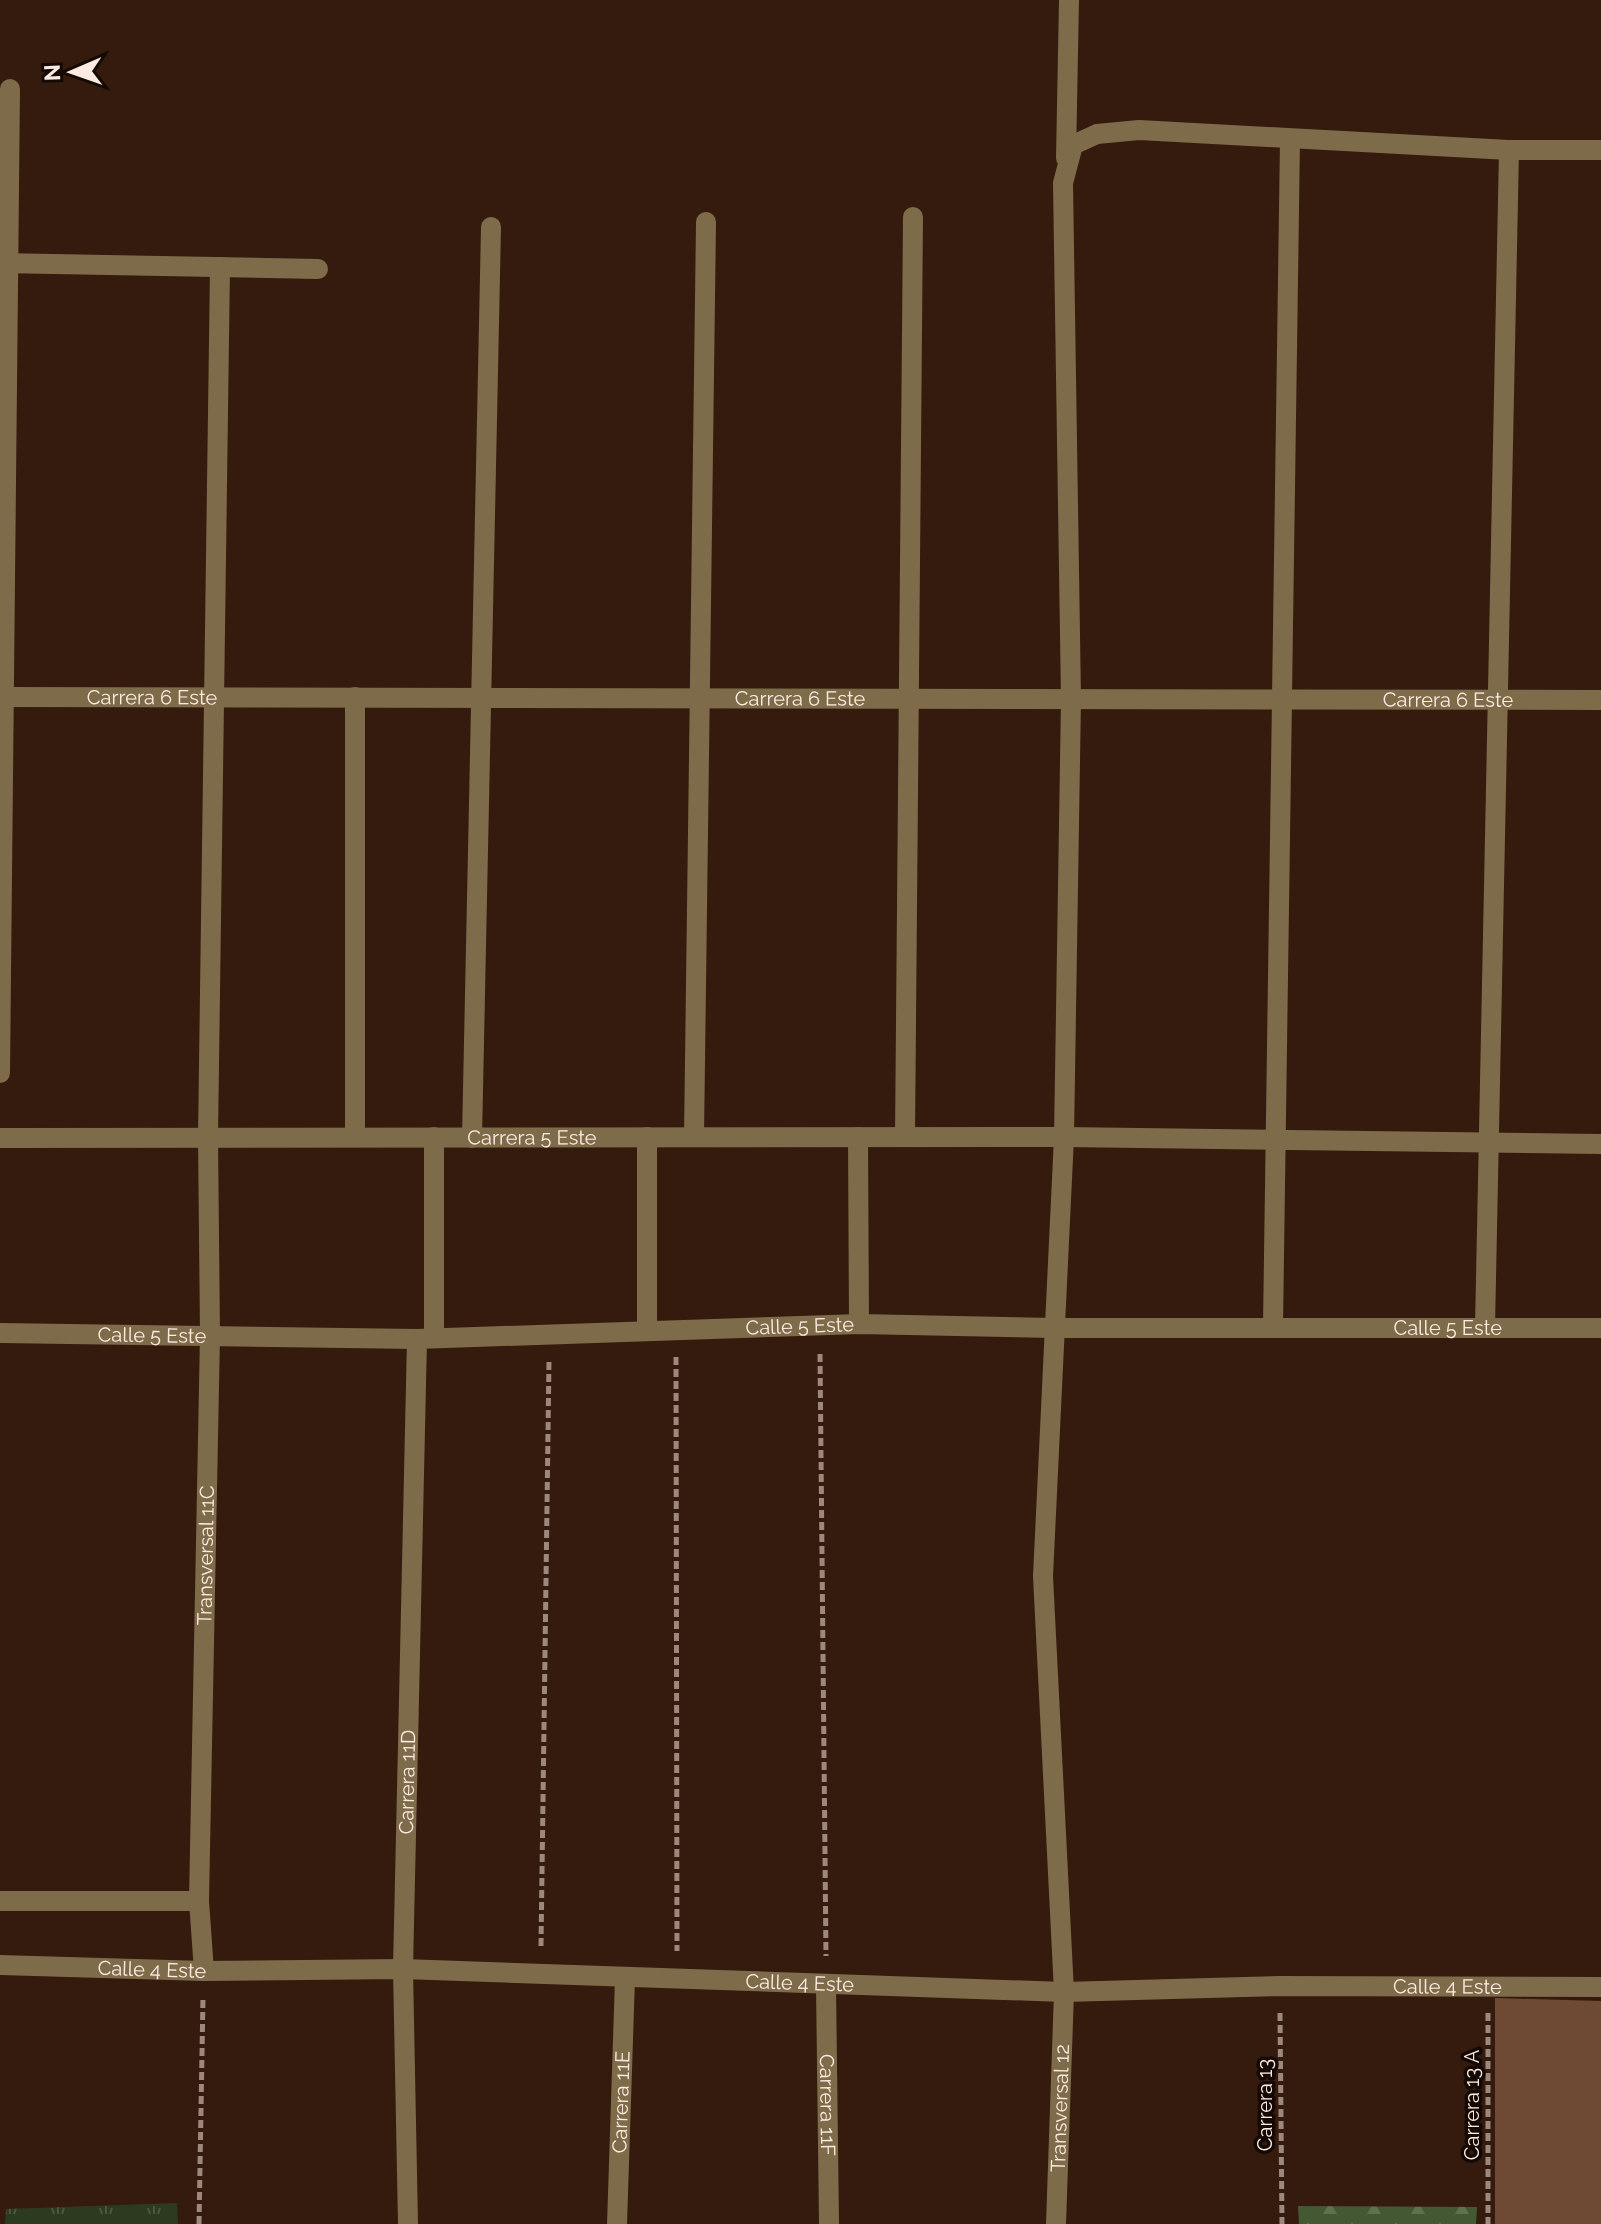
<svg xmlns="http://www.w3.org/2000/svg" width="1601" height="2224" font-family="Raleway,sans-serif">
  <defs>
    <pattern id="grass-tufts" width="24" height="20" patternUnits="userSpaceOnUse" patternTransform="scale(2)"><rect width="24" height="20" fill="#2c3a20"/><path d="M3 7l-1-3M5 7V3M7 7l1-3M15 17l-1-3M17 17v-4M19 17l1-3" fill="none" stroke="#4c5740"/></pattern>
    <pattern id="forest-firs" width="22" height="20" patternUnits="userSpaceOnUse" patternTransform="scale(2)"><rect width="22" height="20" fill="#445834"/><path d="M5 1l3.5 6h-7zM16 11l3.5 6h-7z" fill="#607051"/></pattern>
  </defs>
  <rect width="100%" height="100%" fill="#341b0d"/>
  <path fill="url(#grass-tufts)" d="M177 2203 178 2224H5L6 2209Z"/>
  <path fill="url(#forest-firs)" d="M1298 2206 1477 2207 1476 2224H1299Z"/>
  <path fill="#6e4933" d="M1495 1998 1601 2001V2224H1495Z"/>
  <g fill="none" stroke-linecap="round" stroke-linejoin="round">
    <path stroke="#9d887d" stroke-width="5" stroke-dasharray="8 4" stroke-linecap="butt" d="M820 1354 826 1956
      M676 1357 677 1951
      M541 1946 549 1360
      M1280 2013 1282 2224
      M1488 2013V2224
      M199 2224 203 1997"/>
    <g stroke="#7e6b49" stroke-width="20">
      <path d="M1066 158 1069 0"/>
      <path d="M0 263 318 269"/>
      <path id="s1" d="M0 697 1601 700"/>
      <path d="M0 1073 10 89"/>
      <path d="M355 1137V697"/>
      <path d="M434 1137V1338"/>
      <path d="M647 1137V1331"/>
      <path d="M694 1137 706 222"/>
      <path d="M858 1137 859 1324"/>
      <path d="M905 1137 913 217"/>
      <path id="s2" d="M0 1138 1064 1137 1601 1144"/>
      <path d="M472 1138 491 227"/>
      <path d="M1273 1326 1290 139"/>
      <path d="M1485 1327 1509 150"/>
      <path id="s3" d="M0 1333 417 1339 859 1324 1055 1328H1601"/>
      <path d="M0 1901H199"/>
      <path id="s4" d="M0 1965 204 1971 403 1969 1064 1992 1280 1986 1601 1987"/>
      <path id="s5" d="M204 1971 199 1901 210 1335 208 1137 220 267"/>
      <path id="s6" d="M826 1985 829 2224"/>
      <path id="s7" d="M408 2224 403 1969 417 1339"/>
      <path id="s8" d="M617 2224 625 1978"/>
      <path id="s9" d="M1056 2224 1064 1992 1043 1576 1064 1137 1071 699 1063 183 1073 145 1097 134 1139 130 1509 150H1601"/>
    </g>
  </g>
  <g text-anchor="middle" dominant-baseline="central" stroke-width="7" stroke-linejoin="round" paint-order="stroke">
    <g font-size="20" fill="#fdebe2" stroke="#140904">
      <text stroke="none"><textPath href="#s1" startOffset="152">Carrera 6 Este</textPath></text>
      <text stroke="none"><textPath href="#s1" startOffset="800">Carrera 6 Este</textPath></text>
      <text stroke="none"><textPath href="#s1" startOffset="1448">Carrera 6 Este</textPath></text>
      <text stroke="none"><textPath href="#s2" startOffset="532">Carrera 5 Este</textPath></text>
      <text stroke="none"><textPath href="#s3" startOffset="800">Calle 5 Este</textPath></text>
      <text stroke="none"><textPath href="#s3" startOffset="1448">Calle 5 Este</textPath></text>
      <text stroke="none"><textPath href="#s3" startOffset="152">Calle 5 Este</textPath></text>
      <text stroke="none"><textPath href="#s5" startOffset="416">Transversal 11C</textPath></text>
      <text stroke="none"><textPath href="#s7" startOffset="442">Carrera 11D</textPath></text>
      <text stroke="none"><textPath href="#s4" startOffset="152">Calle 4 Este</textPath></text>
      <text stroke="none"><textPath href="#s4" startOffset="800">Calle 4 Este</textPath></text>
      <text stroke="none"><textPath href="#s4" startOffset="1448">Calle 4 Este</textPath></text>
      <text stroke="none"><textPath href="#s8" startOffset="122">Carrera 11E</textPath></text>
      <text stroke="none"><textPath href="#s6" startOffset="120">Carrera 11F</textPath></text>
      <text transform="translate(1265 2105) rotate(-90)">Carrera 13</text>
      <text transform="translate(1472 2105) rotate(-90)">Carrera 13 A</text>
      <text stroke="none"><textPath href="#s9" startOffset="116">Transversal 12</textPath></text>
    </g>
  </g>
  <g transform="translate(72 72) rotate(268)" stroke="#140904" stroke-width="6" paint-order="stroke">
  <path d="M0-6L14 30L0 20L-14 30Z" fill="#fdebe2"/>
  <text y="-12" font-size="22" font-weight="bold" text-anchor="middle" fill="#fdebe2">N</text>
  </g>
</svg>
